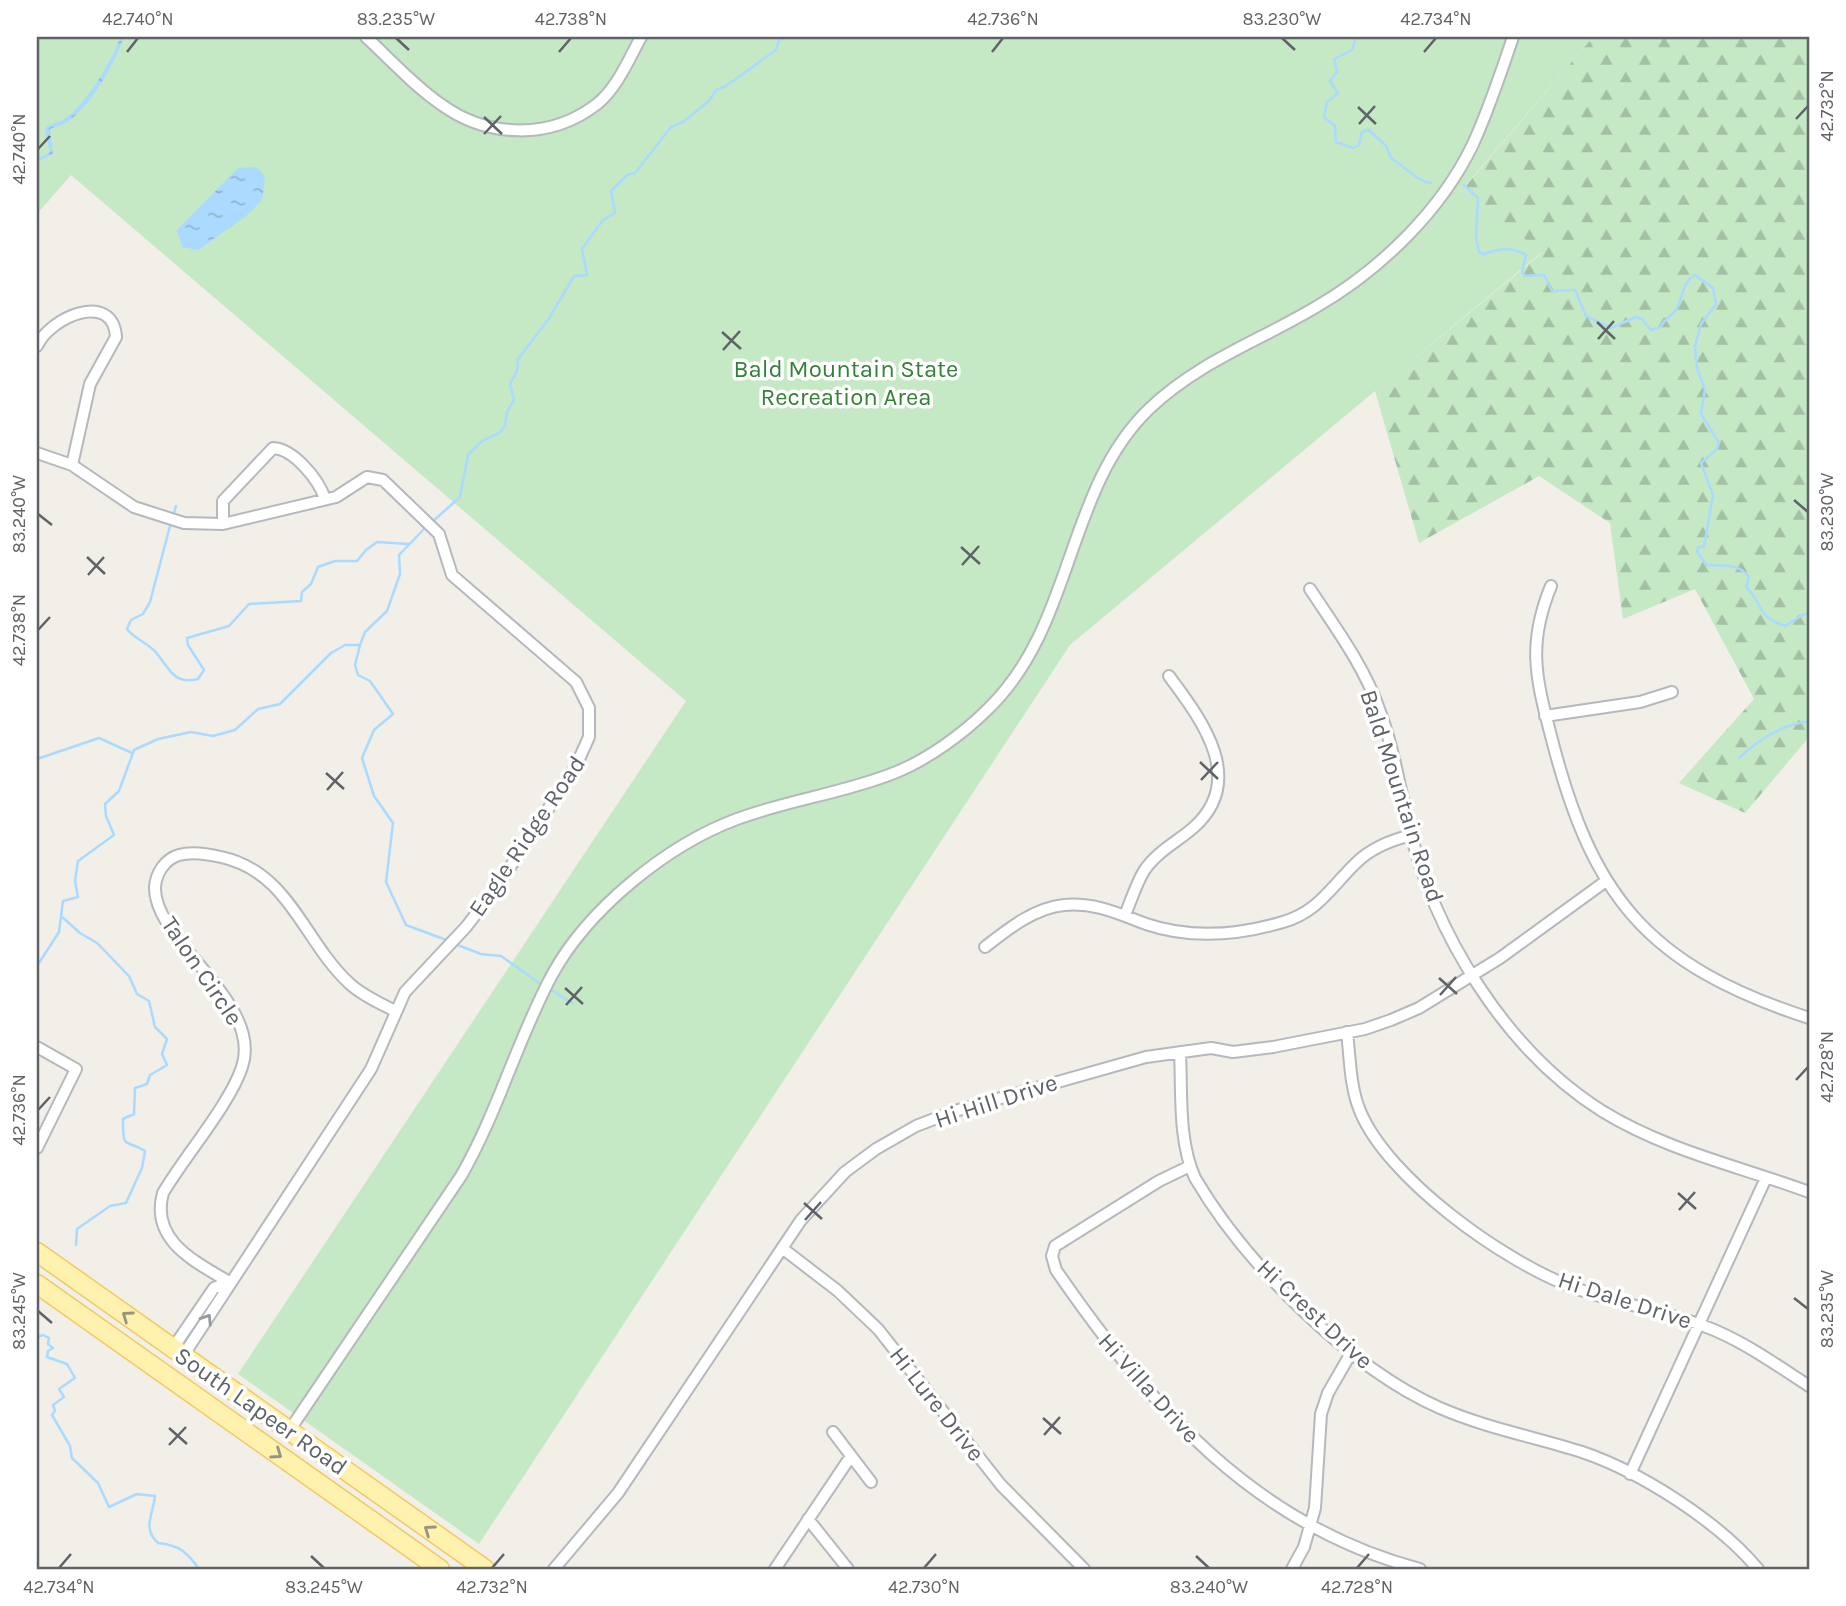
<svg xmlns="http://www.w3.org/2000/svg" width="1846" height="1606" font-family="Karla,sans-serif">
  <defs>
    <pattern id="forest-firs" width="22" height="20" patternUnits="userSpaceOnUse" patternTransform="scale(1.75)"><rect width="22" height="20" fill="#c5e8c5"/><path d="M5 1l3.5 6h-7zM16 11l3.5 6h-7z" fill="#a3c0a4"/></pattern>
    <pattern id="water-ripples" width="26" height="14" patternUnits="userSpaceOnUse" patternTransform="scale(1.75)"><rect width="26" height="14" fill="#aadaff"/><path d="M2 4q2-2 4 0t4 0M15 11q2-2 4 0t4 0" fill="none" stroke="#8eb4d2"/></pattern>
  </defs>
  <rect width="100%" height="100%" fill="#f1efe8"/>
  <path fill="#c5e8c5" d="M37 37H1593L1464 187 1542 252 1070 645 479 1544 238 1374 686 701 71 175 37 214Z"/>
  <path fill="url(#forest-firs)" d="M1593 37H1809V737L1745 813 1679 783 1754 699 1695 589 1623 619 1610 523 1539 476 1419 543 1375 391 1542 253 1464 188Z"/>
  <path fill="url(#water-ripples)" d="M120 37H124C114 64 94 101 70 120 64 125 57 126 50 129L53 154 37 162V159L50 152 45 132 47 126C54 123 61 122 67 117 87 102 113 60 120 37Z
    M257 167 265 177 262 200 246 216 198 250 182 247 177 230 238 168Z"/>
  <g fill="none" stroke-linecap="round" stroke-linejoin="round">
    <path stroke="#aadaff" stroke-width="2.5" d="M1356 37 1352 50 1334 59 1337 72 1330 81 1338 93 1327 102 1324 117 1335 126 1336 142 1353 148 1359 145 1362 132 1369 130 1386 146 1391 158C1402 165 1419 182 1431 183
      M1464 185 1478 198 1476 238 1479 252 1484 254C1498 249 1512 246 1526 255L1522 272 1525 276 1544 275 1552 291 1575 290 1586 316 1611 328 1636 317 1642 319 1651 330 1661 327C1664 318 1671 317 1676 310 1683 298 1682 282 1695 275L1713 288 1716 304 1701 324 1695 346 1697 368 1705 390 1701 414 1719 443 1717 449 1701 463 1713 495 1704 547H1698L1697 552 1707 565C1722 566 1741 563 1749 578L1746 587C1764 605 1756 616 1785 626L1804 614 1809 615
      M173 516 176 506
      M171 522 150 602 143 614 131 620 127 629C135 640 150 643 158 655 170 670 175 685 198 679L204 670 188 645 187 638 229 626 249 604 301 601 302 592 311 584 318 567 335 561H357L366 550 377 542 408 544
      M431 523 460 497 468 455 482 441 499 433 505 426 507 412 514 400 510 384 517 371 518 359 548 320 574 276 587 275 582 249 603 220 615 213 611 191 627 175 635 173 671 127 683 122 709 101 716 90 726 86 776 50 779 41 786 37
      M426 527 399 555 400 574 387 611 365 632 360 645 355 665 358 675 370 681 393 714 374 730 362 758 374 796 393 823 386 882 406 925 449 941
      M1739 758C1760 738 1782 725 1809 721
      M37 759 99 738 132 753
      M61 916 80 933 97 943 129 976 137 994 149 1001 155 1027 167 1039 162 1054 167 1065 150 1075 147 1084 135 1088 134 1114 123 1119C123 1151 124 1138 145 1151L142 1168 126 1203 110 1206 77 1229 76 1245
      M455 944 481 954 501 956 542 985
      M37 966 59 932 63 901 78 897 75 881 78 861 114 835 106 816 105 804 119 791 134 750 158 739 191 732 213 736 235 730 258 709 280 704 331 653 345 645H360
      M548 988 572 1003
      M37 1337 43 1335 49 1338 48 1344 53 1348 48 1351 47 1357 67 1364 75 1378 59 1389 64 1397 53 1405 55 1411 52 1415 70 1446 72 1458 98 1483 109 1507 137 1494 155 1496C153 1514 142 1529 158 1543 179 1545 187 1552 199 1569"/>
    <g stroke="#b5b8bc" stroke-width="14">
      <path id="street" d="M366 37C390 59 414 86 442 105 488 138 551 140 597 104 617 88 629 59 641 37
        M37 346C50 317 113 290 116 337L90 384 72 465
        M37 453 72 465 134 507 184 523 223 524 336 497 367 477 383 480 439 534 452 575 576 682 589 708V737L575 768 497 887 466 927 405 992 371 1069 183 1356
        M223 524V501L273 448C294 449 319 480 325 499
        M1551 586C1528 642 1535 675 1550 732 1591 896 1646 965 1809 1018
        M1310 589C1335 627 1364 666 1379 709 1393 745 1399 784 1408 822 1433 932 1505 1050 1602 1111 1667 1151 1739 1166 1809 1192
        M1545 716 1640 702 1672 692
        M1125 915C1131 901 1136 884 1144 871 1156 852 1177 842 1193 828 1248 780 1201 719 1169 676
        M985 947C1008 929 1034 908 1064 905 1095 902 1119 914 1146 924 1190 939 1239 935 1283 922 1318 912 1331 887 1356 863 1371 848 1391 840 1412 835
        M1347 1032C1350 1058 1350 1087 1360 1111 1388 1179 1503 1261 1572 1287 1615 1303 1661 1310 1704 1326 1742 1340 1775 1364 1809 1386
        M37 1047 76 1069 37 1148
        M1180 1052C1182 1092 1178 1141 1195 1178 1245 1263 1349 1368 1440 1408 1486 1428 1535 1437 1582 1452 1641 1472 1719 1522 1758 1569
        M1190 1166 1159 1181 1055 1246 1052 1256 1056 1270C1149 1405 1255 1526 1420 1569
        M782 1248 838 1291 878 1329 1001 1485 1084 1569
        M229 1282C194 1261 150 1240 163 1193 184 1157 230 1104 242 1067 264 1002 153 941 155 887 156 873 165 859 179 855 192 851 208 854 221 857 290 872 303 941 350 984 363 996 380 1003 395 1011
        M173 1348 214 1288 229 1282
        M289 1431 461 1176C498 1112 517 1040 552 975 588 909 667 845 737 819 788 800 844 793 894 773 927 760 963 734 988 709 1075 625 1065 490 1149 409 1198 362 1259 341 1316 307 1380 270 1441 211 1473 144 1489 109 1501 73 1513 37
        M833 1432 871 1482
        M1630 1474 1766 1178
        M808 1519 848 1569
        M554 1569 618 1493 801 1220 845 1172 876 1149 916 1126 955 1111 1146 1057 1211 1048 1233 1052 1273 1047 1365 1029 1391 1020 1419 1008 1500 958 1606 881
        M775 1569 851 1456
        M1292 1569 1304 1547 1315 1508 1321 1414 1328 1393 1351 1353"/>
    </g>
    <g stroke="#f2c960" stroke-width="21">
      <path id="primary" d="M37 1252 485 1569
        M37 1284 440 1569"/>
    </g>
    <use href="#street" stroke="#fff" stroke-width="10"/>
    <use href="#primary" stroke="#fff2af" stroke-width="18"/>
  </g>
  <defs><path id="oneway-chevron" d="M-2-3.5L2.5 0L-2 3.5" fill="none" stroke-width="1.6" stroke-linecap="round" stroke-linejoin="round" transform="scale(1.75)"/></defs>
  <g stroke="#979581">
    <use href="#oneway-chevron" transform="translate(127 1316) rotate(-145)"/>
    <use href="#oneway-chevron" transform="translate(277 1454) rotate(35)"/>
    <use href="#oneway-chevron" transform="translate(429 1530) rotate(-145)"/>
  </g>
  <use stroke="#979a9d" href="#oneway-chevron" transform="translate(207 1319) rotate(-57)"/>
  <path fill="none" stroke="#5f6368" stroke-width="2.5" d="M396 38 409 50M1282 38 1295 50M127 52 138 38M559 52 571 38M992 52 1003 38M1424 52 1436 38M1358 107 1376 124M484 117 502 134M1796 119 1808 106M1359 124 1375 106M484 134 501 116M38 149 50 136M1597 322 1615 339M722 332 741 349M1598 339 1614 321M723 350 740 331M1794 500 1808 512M38 514 52 525M961 547 980 564M87 557 105 574M962 565 979 546M88 575 104 557M38 630 50 617M1200 762 1218 779M326 773 344 789M1201 780 1218 762M327 790 343 772M1439 978 1457 994M565 988 583 1004M1440 995 1456 977M566 1005 582 987M1796 1080 1808 1067M38 1110 50 1097M1678 1193 1696 1209M804 1203 822 1219M1679 1210 1695 1192M805 1220 821 1202M1794 1298 1808 1309M38 1311 52 1323M1043 1418 1061 1434M169 1428 187 1444M1044 1435 1060 1417M169 1445 186 1427M311 1556 324 1568M1196 1556 1209 1568M59 1568 71 1554M492 1568 504 1554M924 1568 936 1554M1357 1568 1369 1554"/>
  <g text-anchor="middle" dominant-baseline="central" stroke-width="7" stroke-linejoin="round" paint-order="stroke">
    <g font-size="24" fill="#348238" stroke="#fff">
      <text x="846" y="369">Bald Mountain State<tspan x="846" dy="28">Recreation Area</tspan></text>
    </g>
    <g font-size="24" fill="#5f6368" stroke="#fff">
      <text transform="translate(1402 796) rotate(72)">Bald Mountain Road</text>
      <text transform="translate(527 836) rotate(-56)">Eagle Ridge Road</text>
      <text transform="translate(202 971) rotate(56)">Talon Circle</text>
      <text transform="translate(996 1101) rotate(-18)">Hi Hill Drive</text>
      <text transform="translate(1625 1300) rotate(18)">Hi Dale Drive</text>
      <text transform="translate(1315 1314) rotate(43)">Hi Crest Drive</text>
      <text transform="translate(1149 1388) rotate(48)">Hi Villa Drive</text>
      <text transform="translate(937 1404) rotate(52)">Hi Lure Drive</text>
      <text transform="translate(261 1411) rotate(35)">South Lapeer Road</text>
    </g>
  </g>
  <rect width="1846" height="1606" fill="none" stroke="#ffffff" stroke-width="77"/>
  <rect x="38" y="38" width="1770" height="1530" fill="none" stroke="#5f6368" stroke-width="2.5"/>
  <g font-size="18" text-anchor="middle" fill="#5f6368">
    <text x="138" y="25">42.740°N</text>
    <text x="396" y="25">83.235°W</text>
    <text x="571" y="25">42.738°N</text>
    <text x="1003" y="25">42.736°N</text>
    <text x="1282" y="25">83.230°W</text>
    <text x="1436" y="25">42.734°N</text>
    <text transform="translate(1827 106) rotate(-90)" y="6">42.732°N</text>
    <text transform="translate(19 149) rotate(-90)" y="6">42.740°N</text>
    <text transform="translate(1827 512) rotate(-90)" y="6">83.230°W</text>
    <text transform="translate(19 514) rotate(-90)" y="6">83.240°W</text>
    <text transform="translate(19 630) rotate(-90)" y="6">42.738°N</text>
    <text transform="translate(1827 1067) rotate(-90)" y="6">42.728°N</text>
    <text transform="translate(19 1110) rotate(-90)" y="6">42.736°N</text>
    <text transform="translate(1827 1309) rotate(-90)" y="6">83.235°W</text>
    <text transform="translate(19 1311) rotate(-90)" y="6">83.245°W</text>
    <text x="59" y="1593">42.734°N</text>
    <text x="324" y="1593">83.245°W</text>
    <text x="492" y="1593">42.732°N</text>
    <text x="924" y="1593">42.730°N</text>
    <text x="1209" y="1593">83.240°W</text>
    <text x="1357" y="1593">42.728°N</text>
  </g>
</svg>
